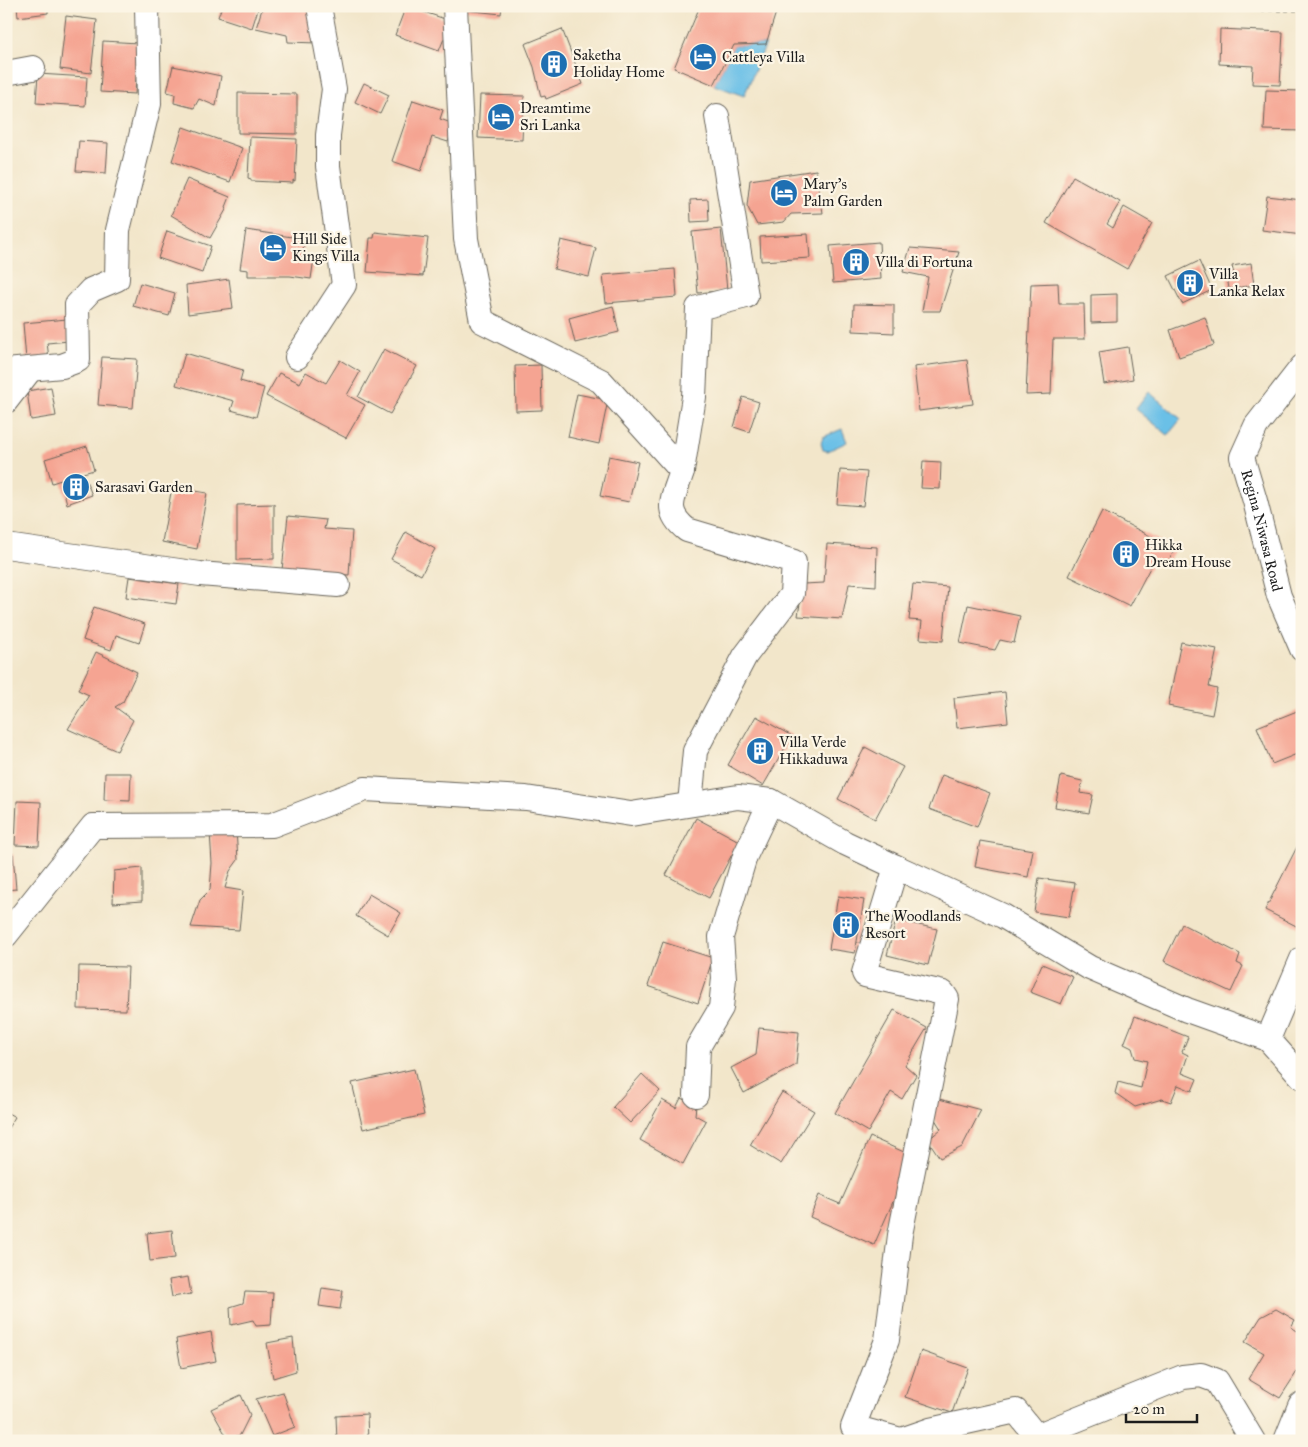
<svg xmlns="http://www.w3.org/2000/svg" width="1308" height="1447" font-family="'IM FELL Great Primer',serif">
  <rect width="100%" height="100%" fill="#fcf5e5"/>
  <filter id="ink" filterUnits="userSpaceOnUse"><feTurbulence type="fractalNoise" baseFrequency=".02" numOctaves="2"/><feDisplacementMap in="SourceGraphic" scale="10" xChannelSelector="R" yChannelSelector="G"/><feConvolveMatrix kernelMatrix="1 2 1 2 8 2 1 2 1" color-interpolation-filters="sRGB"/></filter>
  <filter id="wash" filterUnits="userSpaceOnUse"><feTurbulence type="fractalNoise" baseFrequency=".0096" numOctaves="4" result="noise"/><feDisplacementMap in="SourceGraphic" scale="20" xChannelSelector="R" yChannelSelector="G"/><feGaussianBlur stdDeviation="1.12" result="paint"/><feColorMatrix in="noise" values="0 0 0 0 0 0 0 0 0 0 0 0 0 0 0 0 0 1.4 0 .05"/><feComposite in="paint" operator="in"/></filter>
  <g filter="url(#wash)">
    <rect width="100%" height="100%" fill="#f2e6ca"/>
    <path fill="#6ac0e7" stroke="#436e82" d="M766 44 744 96 714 85 734 45Z
      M1149 392 1181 419 1168 435 1136 409Z
      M842 429 847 442 828 451 823 450 821 443 823 437Z"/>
    <g id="blocks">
      <path fill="#f5a492" d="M17 6H48V13L18 17Z
        M222 6H259L252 28 218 17Z
        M263 6H315L317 43 288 42 287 35 256 28Z
        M406 6 451 21 439 51 395 35Z
        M465 6H502L501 14 464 10Z
        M700 6H778L766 44 734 45 714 85 674 68Z
        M66 16 97 20 91 73 60 69Z
        M562 29 583 84 546 99 545 96 541 97 534 67 525 44Z
        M1220 29 1283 32 1280 85 1252 84 1253 66 1219 64Z
        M103 41 138 43 135 94 100 92Z
        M173 66 221 76 216 106 199 99 194 108 174 103 175 94 167 92Z
        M38 74 87 77 85 106 36 103Z
        M364 83 389 95 380 114 355 102Z
        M1266 90 1302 91V131L1264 130Z
        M238 93 297 94V134L238 133Z
        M480 95 524 96 522 140 478 138Z
        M413 100 443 110 440 119 454 124 448 142 432 137 421 171 392 161Z
        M183 127 242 148 230 182 172 161Z
        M250 137 297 139 295 181 293 180V183L251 181V179L248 178Z
        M79 141 108 143 106 173 76 171Z
        M816 170 823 213 791 214 784 222 757 225 747 206 750 180Z
        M1073 176 1120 202 1107 224 1113 228 1124 207 1152 223 1127 269 1046 223Z
        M187 179 230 197 226 207 227 208 210 238 171 215Z
        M1267 196 1302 200V235L1262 230Z
        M708 199 709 221 691 222 690 200Z
        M721 229 727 290 698 293 692 232Z
        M246 230 305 239 302 256 314 258 311 279 290 276H248V270L240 269Z
        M167 231 211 246 202 273 158 258Z
        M375 232 428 238 423 276 367 272 370 238H374Z
        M808 234 810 258 761 261 760 237Z
        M561 240 596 248 589 277 554 269Z
        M879 242 881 279 833 283 830 246Z
        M910 248 959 252 940 311H922L928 277 903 272Z
        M1199 261 1212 290 1182 304 1168 276Z
        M1251 263 1254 285 1229 289 1227 276 1234 275 1232 266Z
        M675 269 677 297 606 303 603 275Z
        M229 279 233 308 188 314 186 285Z
        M140 283 175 293 169 316 133 306Z
        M1058 283 1059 304H1084L1085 339H1053L1051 394 1026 395 1031 284Z
        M1117 294V322L1091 323V295Z
        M854 304 894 305V333L853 331Z
        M613 306 619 332 575 343 569 318Z
        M1205 317 1214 345 1179 357 1170 330Z
        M67 319 69 341 47 343 49 358 26 360 23 323Z
        M1128 347 1133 379 1104 384 1099 352Z
        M384 349 417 366 390 414 358 397Z
        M185 353 243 370 240 381 264 388 256 417 231 410 234 401 176 385Z
        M102 357 137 359 133 408 98 405Z
        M340 360 360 372 347 395 365 405 346 438 266 396 279 373 300 383 306 372 326 383Z
        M967 360 973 404 919 411 914 367Z
        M541 365 542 410 516 411 515 366Z
        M51 387 56 416 31 420 27 391Z
        M577 394 608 400 599 444 568 437Z
        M743 397 759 402 749 432 734 427Z
        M87 446 94 470 83 473 92 495 67 504 61 480 52 483 45 459Z
        M609 456 638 462 629 502 600 496Z
        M923 461 941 462 940 489 921 488Z
        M840 470 867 472 863 506 837 504Z
        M172 487 207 493 197 549 162 542Z
        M274 504V559L237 560V505Z
        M1102 511 1175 549 1166 566 1154 560 1130 606 1069 576Z
        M288 516 326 520 324 529 352 531 349 575 282 570Z
        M406 532 435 549 421 575 391 559Z
        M827 544 877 547 876 586 849 584 842 619 798 616 803 584 824 583Z
        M129 577 179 584 176 604 126 597Z
        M913 584 948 587 943 641 920 639 922 621 909 620Z
        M968 605 1020 616 1014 643 1000 640 995 650 960 643Z
        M94 607 145 624 139 643 116 635 111 650 83 640Z
        M1181 642 1217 649 1209 687 1217 689 1212 715 1168 706Z
        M96 652 137 672 123 702 115 707 133 720 117 751 68 729 89 695 78 690Z
        M1005 692 1008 722 957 728 954 698Z
        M1302 709V752L1272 764 1257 727Z
        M756 716 792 736 763 786 728 765Z
        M865 747 903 767 875 819 838 799Z
        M105 773H131L130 801 104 800Z
        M942 775 990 793 977 827 929 809Z
        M1061 776 1082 781 1080 793 1093 795 1089 813 1055 807Z
        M17 801 41 802 39 846 15 845Z
        M696 818 739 841 709 898 666 875Z
        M236 830 238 860 230 871 225 888 243 891 239 930 191 927 200 900 210 890 212 863 210 832Z
        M980 841 1033 850 1028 877 975 867Z
        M1298 845 1302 846V929L1265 910Z
        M6 854H13L16 889 6 890Z
        M142 868V901L113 903 114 871Z
        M1039 878 1075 883 1069 917 1034 912Z
        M369 894 401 913 388 935 356 916Z
        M838 896 864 900 855 953 829 949Z
        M896 920 937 929 928 965 887 955Z
        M1182 924 1240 954 1237 963 1243 966 1231 992 1164 961Z
        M663 942 713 958 698 1003 648 986Z
        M1042 964 1073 977 1061 1004 1030 992Z
        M79 966 128 967 126 1010 78 1009Z
        M894 1010 927 1028 905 1065 916 1075 902 1099 891 1092 868 1132 835 1113Z
        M1135 1016 1188 1037 1182 1052 1188 1055 1182 1073 1197 1079 1192 1091 1178 1085 1171 1102 1162 1099 1135 1107 1115 1093 1118 1082 1141 1088 1147 1061 1135 1058 1132 1048 1124 1044Z
        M759 1028 799 1032 796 1065 744 1093 731 1068 756 1055Z
        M414 1069 424 1115 363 1129 352 1083Z
        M642 1074 660 1091 630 1123 613 1107Z
        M782 1092 814 1111 781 1164 750 1145Z
        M681 1098 696 1106 695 1115 706 1121 683 1164 640 1140 662 1100 676 1108Z
        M939 1099 981 1110 962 1147 940 1158 928 1140 941 1129 928 1108Z
        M6 1112 15 1117 6 1131Z
        M870 1137 913 1156 874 1245 810 1217 819 1195 840 1204Z
        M172 1230 175 1258 150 1261 147 1233Z
        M188 1277 191 1294 172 1297 169 1280Z
        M322 1288 343 1291 340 1309 319 1306Z
        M245 1292 273 1293 271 1325 256 1326 253 1320 231 1325 230 1307 243 1303Z
        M1276 1309 1295 1320 1291 1327 1302 1334V1364L1280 1398 1248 1379 1264 1353 1245 1342 1261 1317Z
        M211 1332 216 1361 181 1368 176 1339Z
        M293 1338 296 1371 273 1378 267 1343Z
        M921 1351 968 1368 952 1413 905 1397Z
        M283 1392 295 1427 272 1436 256 1399Z
        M241 1395 250 1415 240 1435 228 1439 211 1409Z
        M367 1414 368 1441H337L336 1416Z"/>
    </g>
  </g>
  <g filter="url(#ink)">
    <use href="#blocks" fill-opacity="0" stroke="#676359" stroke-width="1"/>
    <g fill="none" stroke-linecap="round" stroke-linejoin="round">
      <g stroke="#676359" stroke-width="26">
        <g id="minor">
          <path d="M455 6 466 239 482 321 601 381 682 471C674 498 662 510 687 530L794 562 792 594 745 656 695 751 690 804"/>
          <path d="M6 73 33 68"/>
          <path d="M297 357 344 285 328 166V135L334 89 319 6"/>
          <path id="s1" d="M1302 367 1256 426 1242 457 1255 501 1279 596 1302 649"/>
          <path d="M6 371 62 366 78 360 77 305 91 290 117 279 118 230 149 104 147 6"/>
          <path d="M6 401 30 370"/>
          <path d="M682 471 694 397 698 308 746 296 717 116"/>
          <path d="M6 546 200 574 338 585"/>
          <path d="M896 867 1003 916 1090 968 1187 1010 1268 1039"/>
          <path d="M6 935 93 826 272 825 365 789 526 798 631 814 738 797 771 801 845 843 896 867 864 973 865 975 943 993 947 999 900 1235 887 1340 853 1427 901 1440 930 1430 1016 1411 1036 1436 1183 1377 1201 1375 1217 1381 1253 1441"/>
          <path d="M1302 959 1268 1039 1302 1077"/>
          <path d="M696 1095 698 1047 721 1008 724 978 721 937 745 856 771 801"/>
        </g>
      </g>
      <g stroke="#676359" stroke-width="30">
        <path id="tertiary" d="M1288 1441 1302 1406"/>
      </g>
      <path stroke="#676359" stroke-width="3" stroke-dasharray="4 4" stroke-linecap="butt" d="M1213 10H1302"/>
      <use href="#minor" stroke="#fff" stroke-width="24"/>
      <use href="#tertiary" stroke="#fff" stroke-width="28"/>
    </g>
  </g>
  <defs>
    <g id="hotel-disc" transform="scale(1.4375)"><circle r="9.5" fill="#1f6fb2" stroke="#fcf5e5"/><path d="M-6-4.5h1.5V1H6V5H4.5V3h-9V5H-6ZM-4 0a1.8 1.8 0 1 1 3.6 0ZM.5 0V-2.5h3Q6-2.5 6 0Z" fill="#fff"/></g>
    <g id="building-disc" transform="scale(1.4375)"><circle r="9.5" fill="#1f6fb2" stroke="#fcf5e5"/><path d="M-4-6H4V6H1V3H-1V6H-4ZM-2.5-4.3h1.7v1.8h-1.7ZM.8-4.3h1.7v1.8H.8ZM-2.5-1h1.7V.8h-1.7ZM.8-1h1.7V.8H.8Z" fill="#fff"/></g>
  </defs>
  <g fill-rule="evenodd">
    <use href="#hotel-disc" x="703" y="57"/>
    <use href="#building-disc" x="554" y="64"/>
    <use href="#hotel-disc" x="501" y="117"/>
    <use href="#hotel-disc" x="784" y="193"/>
    <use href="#hotel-disc" x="273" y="248"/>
    <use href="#building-disc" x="856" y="262"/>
    <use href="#building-disc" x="1190" y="283"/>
    <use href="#building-disc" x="76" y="487"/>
    <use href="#building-disc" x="1126" y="554"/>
    <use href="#building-disc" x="760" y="751"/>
    <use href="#building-disc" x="846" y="925"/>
  </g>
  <g text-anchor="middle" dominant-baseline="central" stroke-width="4.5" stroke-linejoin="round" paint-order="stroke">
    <g font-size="15" fill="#1c1c1c" stroke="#fcf5e5" text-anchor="start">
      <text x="573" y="55">Saketha<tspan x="573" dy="17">Holiday Home</tspan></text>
      <text x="722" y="57">Cattleya Villa</text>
      <text x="520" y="108">Dreamtime<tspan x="520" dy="17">Sri Lanka</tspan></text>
      <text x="803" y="184">Mary's<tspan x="803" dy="17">Palm Garden</tspan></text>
      <text x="292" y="239">Hill Side<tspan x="292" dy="17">Kings Villa</tspan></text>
      <text x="875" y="262">Villa di Fortuna</text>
      <text x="1209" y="274">Villa<tspan x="1209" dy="17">Lanka Relax</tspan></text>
      <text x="95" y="487">Sarasavi Garden</text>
      <text x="1145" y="545">Hikka<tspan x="1145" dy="17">Dream House</tspan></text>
      <text x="779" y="742">Villa Verde<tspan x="779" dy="17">Hikkaduwa</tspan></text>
      <text x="865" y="916">The Woodlands<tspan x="865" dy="17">Resort</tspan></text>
    </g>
    <g font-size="15" fill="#1c1c1c" stroke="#fcf5e5">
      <text stroke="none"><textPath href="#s1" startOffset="185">Regina Niwasa Road</textPath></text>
    </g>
  </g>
  <rect width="1308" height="1447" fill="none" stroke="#fcf5e5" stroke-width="25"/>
  <path d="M1126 1414v8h71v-8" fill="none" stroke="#1c1c1c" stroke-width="2.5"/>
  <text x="1133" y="1414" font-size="15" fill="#1c1c1c" stroke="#fcf5e5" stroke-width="4" paint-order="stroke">20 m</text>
</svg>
